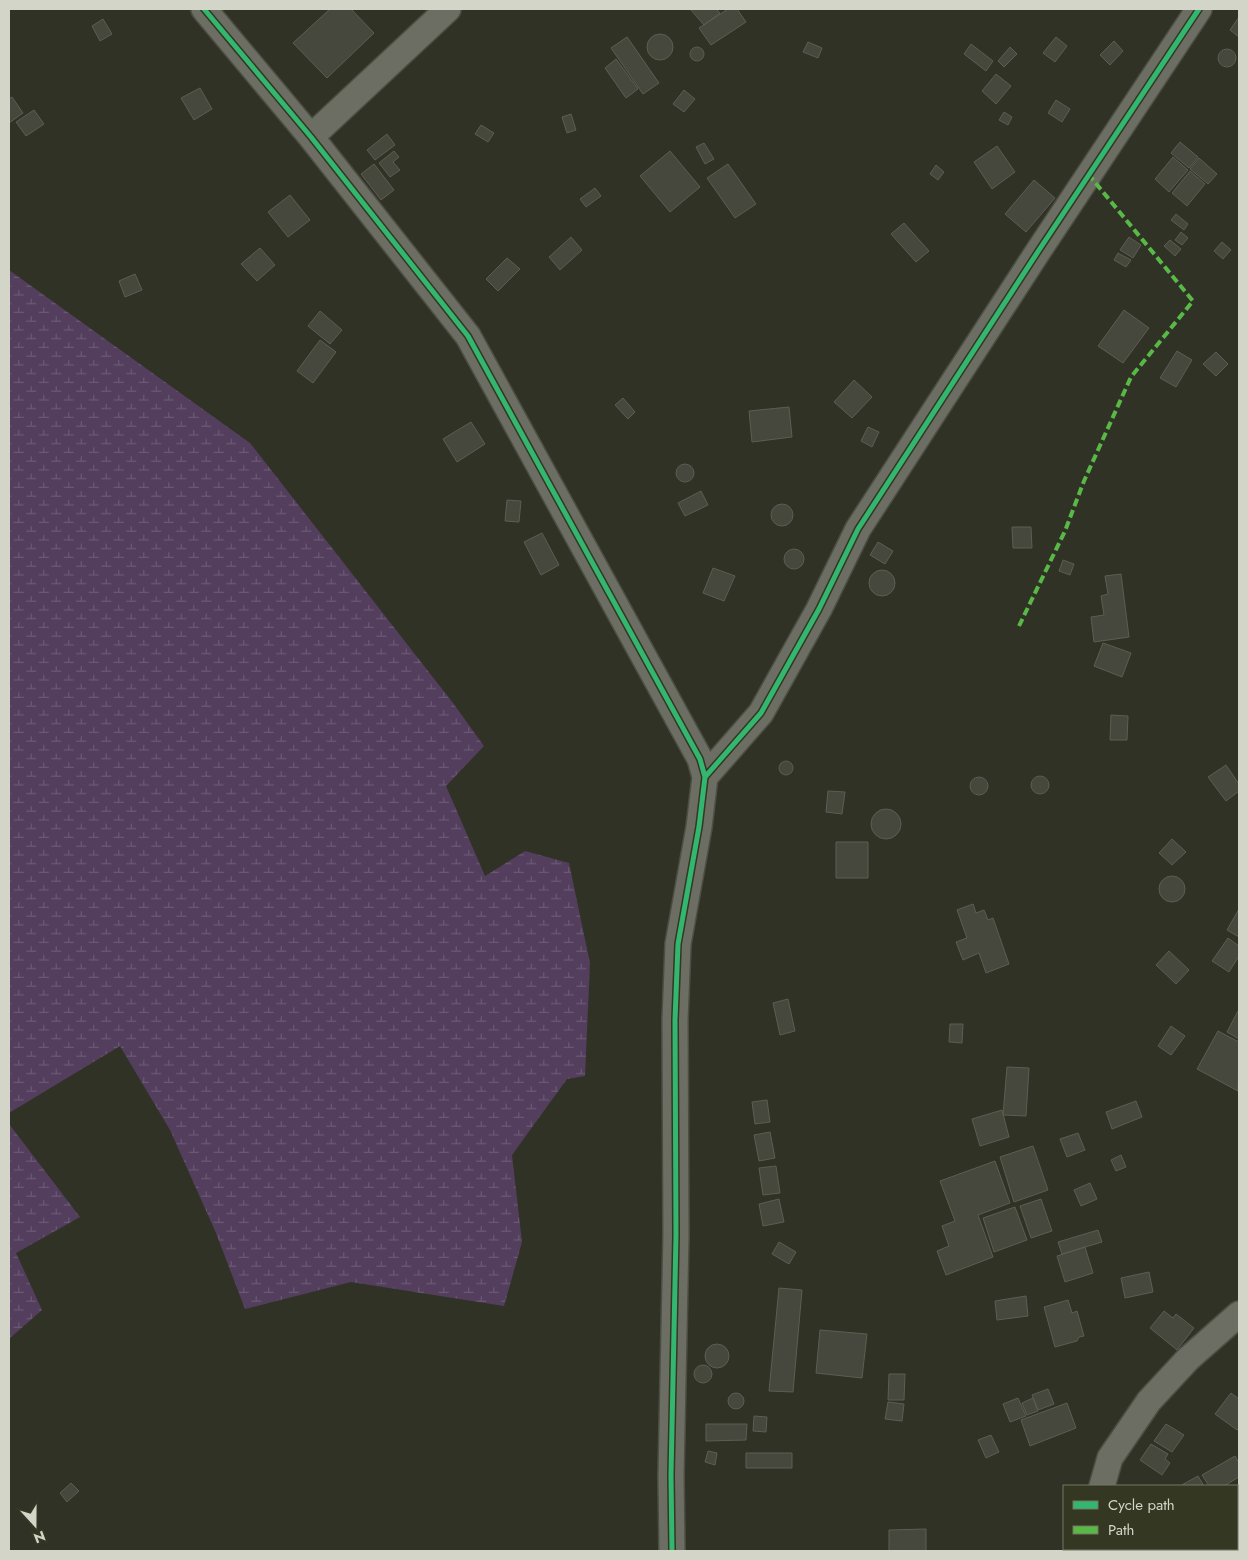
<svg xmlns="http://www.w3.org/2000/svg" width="1248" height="1560" font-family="Jost,sans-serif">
  <defs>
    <pattern id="wetland-marsh" width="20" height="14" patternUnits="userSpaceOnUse" patternTransform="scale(1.25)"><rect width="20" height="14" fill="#533e5e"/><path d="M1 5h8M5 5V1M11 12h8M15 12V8" fill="none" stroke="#6b5974"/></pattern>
  </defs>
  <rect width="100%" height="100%" fill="#303226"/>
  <path fill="url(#wetland-marsh)" d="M9 270 250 443 453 703 484 746 446 786 485 876 525 851 569 863 590 963 585 1076 567 1079 512 1155 522 1242 504 1306 351 1282 245 1309 216 1233 170 1130 120 1046 9 1113Z
    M9 1124 80 1217 16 1253 42 1310 9 1339Z"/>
  <path fill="#46483d" stroke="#5c5e54" d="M330 9H351L374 33 327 78 293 43Z
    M693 9H716L720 13 704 25 691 10Z
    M728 9H737L746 22 711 45 699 28Z
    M1239 17V37L1230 30Z
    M103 19 112 34 100 41 92 26Z
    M647 47a13 13 0 1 1 26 0a13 13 0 1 1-26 0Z
    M627 37 659 83 643 94 611 48Z
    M1056 37 1067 46 1055 62 1043 53Z
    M1114 41 1123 51 1110 65 1100 55Z
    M808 42 822 48 818 58 803 52Z
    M971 44 993 61 986 71 964 54Z
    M690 54a7 7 0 1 1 14 0a7 7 0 1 1-14 0Z
    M1010 47 1017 54 1004 67 998 61Z
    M1218 58a9 9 0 1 1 18 0a9 9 0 1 1-18 0Z
    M616 59 638 89 626 98 605 68Z
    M996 74 1011 86 996 104 982 91Z
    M200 88 212 109 194 120 181 98Z
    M684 90 695 99 684 112 673 104Z
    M12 97 23 113 9 123V99Z
    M1056 100 1070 109 1062 122 1048 113Z
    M34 110 44 124 26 136 16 122Z
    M1004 112 1012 117 1008 125 999 120Z
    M571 114 576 130 567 133 562 117Z
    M481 125 494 133 488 142 475 134Z
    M387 134 395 145 375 160 367 150Z
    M1180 142 1198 157 1189 168 1171 153Z
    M704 143 714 159 705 164 696 147Z
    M997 146 1015 172 992 189 974 162Z
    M394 151 399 157 393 162 400 170 390 177 379 163Z
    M670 151 700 187 670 212 640 176Z
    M1173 157 1188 170 1169 192 1155 179Z
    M1199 158 1217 174 1208 184 1190 169Z
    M374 164 394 190 381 200 361 174Z
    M728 164 756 204 735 218 707 178Z
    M936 165 944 172 938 180 930 174Z
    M1190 171 1205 184 1187 206 1172 193Z
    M1034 180 1055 198 1026 232 1005 214Z
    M595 188 601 196 586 207 580 199Z
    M290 195 310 220 288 237 268 212Z
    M1176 214 1188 224 1184 230 1171 220Z
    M904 223 929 251 916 262 891 234Z
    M1181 232 1188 238 1182 245 1175 240Z
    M571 237 582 250 560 270 549 257Z
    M1129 237 1141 245 1133 258 1120 250Z
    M1170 240 1181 249 1175 256 1164 246Z
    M1222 242 1231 250 1223 259 1214 251Z
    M260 248 275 265 257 281 241 264Z
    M1118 253 1131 260 1126 267 1114 260Z
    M507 258 520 269 498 291 486 279Z
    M135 274 142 290 125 297 119 281Z
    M1124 310 1149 328 1123 363 1098 346Z
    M320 311 342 330 330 344 308 326Z
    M320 340 336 352 313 383 297 371Z
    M1177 351 1192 360 1176 387 1160 378Z
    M1216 352 1228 364 1216 376 1203 364Z
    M854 380 872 397 852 418 834 402Z
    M623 398 635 412 628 419 615 405Z
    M789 407 792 437 752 442 749 411Z
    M471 422 485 444 457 462 443 439Z
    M868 427 879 432 872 447 861 441Z
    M676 473a9 9 0 1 1 18 0a9 9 0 1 1-18 0Z
    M701 491 708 505 685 516 678 503Z
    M507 500 521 501 519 522 505 521Z
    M771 515a11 11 0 1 1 22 0a11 11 0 1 1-22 0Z
    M1012 527H1031L1032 548H1013Z
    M542 533 559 565 541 575 524 542Z
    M878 542 893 551 885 564 870 555Z
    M784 559a10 10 0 1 1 20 0a10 10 0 1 1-20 0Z
    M1063 560 1074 564 1070 575 1059 571Z
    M713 568 735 576 724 601 703 593Z
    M869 583a13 13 0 1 1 26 0a13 13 0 1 1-26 0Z
    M1121 574 1129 637 1094 642 1091 617 1104 615 1101 596 1108 594 1105 576Z
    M1103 643 1131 653 1122 677 1094 666Z
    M1111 715 1128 716 1127 740H1110Z
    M779 768a7 7 0 1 1 14 0a7 7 0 1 1-14 0Z
    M1226 765 1239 784V791L1226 801 1208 777Z
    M1031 785a9 9 0 1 1 18 0a9 9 0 1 1-18 0Z
    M970 786a9 9 0 1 1 18 0a9 9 0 1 1-18 0Z
    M828 791 845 792 842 814 826 812Z
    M871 824a15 15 0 1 1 30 0a15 15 0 1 1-30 0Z
    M1172 839 1186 852 1172 865 1159 853Z
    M836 842H868V878H836Z
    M1159 889a13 13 0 1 1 26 0a13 13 0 1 1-26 0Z
    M973 904 976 913 984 910 988 920 993 918 1009 964 986 973 979 953 963 960 956 942 967 938 957 910Z
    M1239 909V937L1227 930Z
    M1228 938 1239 946V956L1229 972 1212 961Z
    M1169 951 1189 970 1176 984 1156 965Z
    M788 999 795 1031 780 1035 773 1003Z
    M1238 1011 1239 1012V1039L1227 1032Z
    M950 1024H963L962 1043 949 1042Z
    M1171 1026 1185 1036 1171 1055 1158 1046Z
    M1218 1031 1239 1042 1238 1091 1197 1069Z
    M1007 1067 1029 1068 1026 1116 1003 1115Z
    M767 1100 770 1122 755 1124 752 1102Z
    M1136 1101 1142 1117 1112 1129 1106 1112Z
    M1002 1110 1009 1137 980 1146 972 1119Z
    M770 1132 775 1158 759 1161 754 1135Z
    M1078 1133 1085 1150 1067 1157 1060 1139Z
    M1033 1146 1048 1190 1014 1202 1000 1157Z
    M1121 1155 1126 1167 1116 1171 1111 1160Z
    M995 1161 1010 1203 978 1215 993 1257 946 1275 937 1251 949 1246 942 1226 955 1221 940 1181Z
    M776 1166 780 1193 763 1195 759 1168Z
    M1090 1183 1097 1199 1081 1206 1074 1190Z
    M779 1199 784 1222 763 1226 759 1204Z
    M1041 1199 1052 1231 1031 1238 1020 1206Z
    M1015 1207 1027 1240 994 1252 983 1218Z
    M1098 1230 1102 1242 1062 1254 1058 1242Z
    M779 1242 796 1252 789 1264 772 1254Z
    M1085 1247 1093 1273 1065 1282 1057 1256Z
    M1149 1272 1153 1292 1125 1298 1121 1278Z
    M779 1288 802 1290 793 1392 769 1391Z
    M1026 1296 1028 1316 997 1320 995 1301Z
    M1068 1300 1072 1313 1077 1311 1084 1336 1079 1337 1077 1341 1055 1347 1044 1307Z
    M1164 1311 1173 1318 1176 1314 1194 1328 1177 1350 1150 1328Z
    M820 1330 867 1334 862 1378 816 1373Z
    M705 1356a12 12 0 1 1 24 0a12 12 0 1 1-24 0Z
    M694 1374a9 9 0 1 1 18 0a9 9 0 1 1-18 0Z
    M889 1374H905L904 1400H888Z
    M1048 1389 1054 1404 1038 1410 1032 1395Z
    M728 1401a8 8 0 1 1 16 0a8 8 0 1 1-16 0Z
    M1231 1393 1239 1399V1428L1237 1430 1215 1414Z
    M1018 1398 1026 1416 1010 1422 1003 1404Z
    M1033 1398 1038 1411 1027 1415 1022 1403Z
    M888 1402 904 1404 902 1421 885 1419Z
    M1067 1403 1076 1428 1030 1446 1021 1420Z
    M754 1416 767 1417 766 1432 753 1431Z
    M706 1424H747L746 1440 706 1441Z
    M1166 1424 1184 1435 1172 1452 1154 1441Z
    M991 1435 999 1452 986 1458 978 1440Z
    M1151 1444 1168 1454 1165 1459 1170 1463 1162 1475 1140 1460Z
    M708 1451 717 1453 715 1465 705 1462Z
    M746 1453H792V1468H746Z
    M1235 1456 1239 1463V1477L1224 1486H1209L1202 1475Z
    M1198 1476 1204 1486H1180Z
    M71 1483 79 1491 67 1502 60 1493Z
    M926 1529V1551H889V1530Z"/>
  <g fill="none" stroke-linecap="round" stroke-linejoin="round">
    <g stroke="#4c4e44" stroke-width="28">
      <path id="street" d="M204 9 311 137 468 336 700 759 705 777 699 827 678 944 675 1020 676 1235 671 1475 672 1551
        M311 137 448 9
        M705 777 761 713 819 609 858 529 1039 250 1199 9
        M1102 1486 1110 1458 1149 1401 1188 1359 1239 1314
        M1093 1549V1551"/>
    </g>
    <use href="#street" stroke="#6c6e64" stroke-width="25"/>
    <path stroke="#58b947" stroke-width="4" stroke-dasharray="8 4" stroke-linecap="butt" d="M1019 626 1065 531 1084 481 1131 377 1193 301 1089 175"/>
    <g stroke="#343721" stroke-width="8">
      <path id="cycleway" d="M204 9 311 137 468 336 700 759 705 777 699 827 678 944 675 1020 676 1235 671 1475 672 1551
        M705 777 761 713 819 609 858 529 1039 250 1199 9"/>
    </g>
    <use href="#cycleway" stroke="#33b770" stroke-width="5"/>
  </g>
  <rect width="1248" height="1560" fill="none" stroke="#d3d5c8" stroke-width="20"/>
  <rect x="1063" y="1485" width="175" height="65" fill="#343721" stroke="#747664"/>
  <rect x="1073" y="1501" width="25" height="8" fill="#33b770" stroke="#747664"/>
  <text x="1108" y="1510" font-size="15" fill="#d3d5c8">Cycle path</text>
  <rect x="1073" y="1526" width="25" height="8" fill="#58b947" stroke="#747664"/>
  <text x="1108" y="1535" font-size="15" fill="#d3d5c8">Path</text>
  <g transform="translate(35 1525) rotate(159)" stroke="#343721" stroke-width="4" paint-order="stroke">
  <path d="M0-4L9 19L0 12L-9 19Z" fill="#d3d5c8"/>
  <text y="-8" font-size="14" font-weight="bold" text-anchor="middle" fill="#d3d5c8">N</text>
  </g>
</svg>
